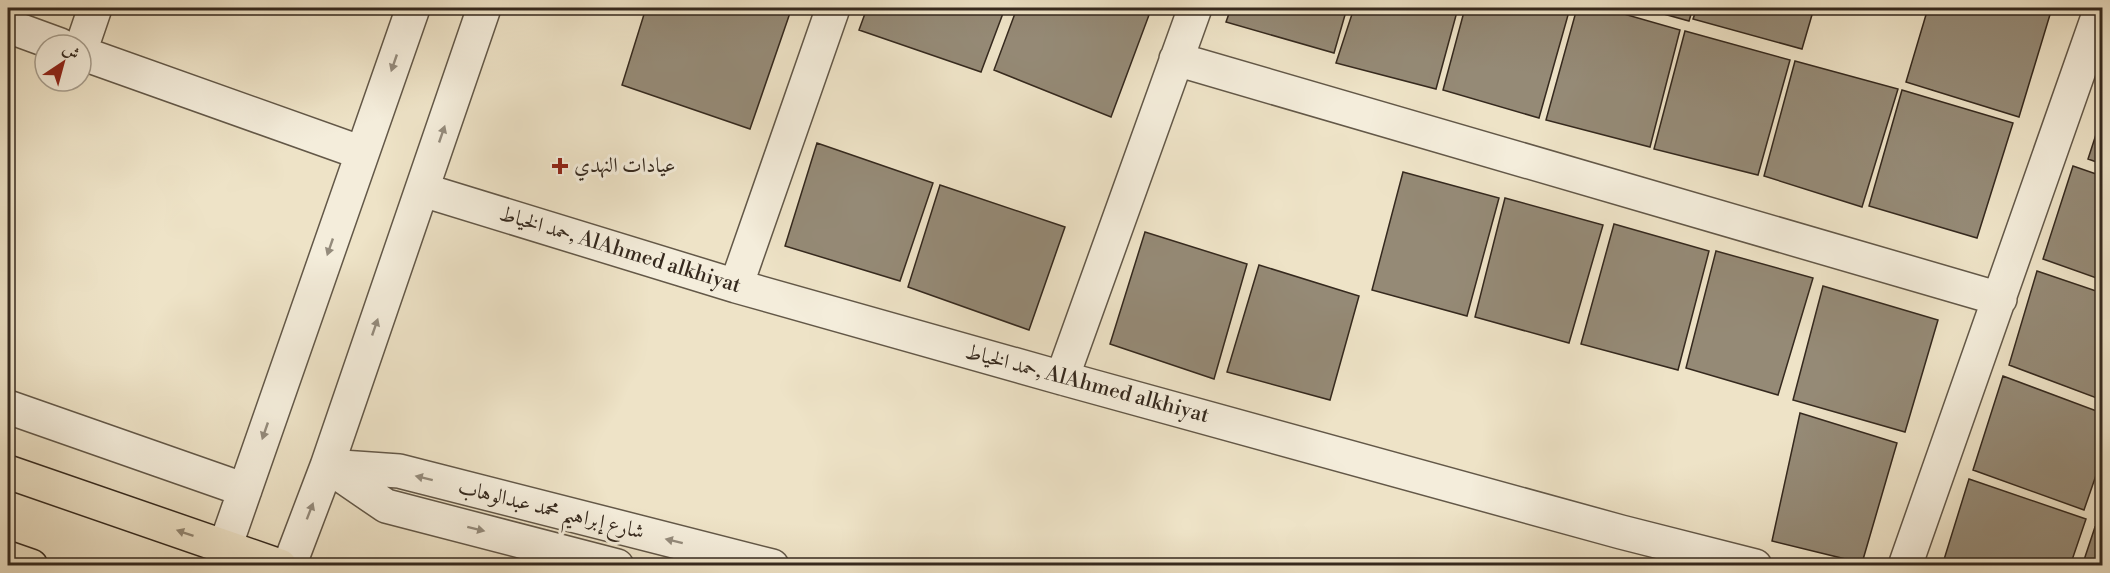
<svg xmlns="http://www.w3.org/2000/svg" width="2110" height="573" font-family="'Libre Bodoni',Amiri,serif">
  <rect width="100%" height="100%" fill="#eee3c7"/>
  <filter id="stains"><feTurbulence type="fractalNoise" baseFrequency=".00333" numOctaves="4"/><feColorMatrix values="0 0 0 0 .2 0 0 0 0 .09 0 0 0 0 .02 0 0 0 .5 -.17"/></filter>
  <radialGradient id="worn" r=".72"><stop offset=".6" stop-color="#630" stop-opacity="0"/><stop offset="1" stop-color="#630" stop-opacity=".3"/></radialGradient>
  <path fill="#958a76" stroke="#35291e" stroke-width="1.5" d="M646 8H784L791 10 750 129 622 85Z
    M867 8H1005L981 72 859 30Z
    M1017 8H1130L1149 15 1111 117 994 70Z
    M1231 8H1347L1334 53 1226 22Z
    M1354 8H1458L1436 89 1336 63Z
    M1465 8H1570L1539 118 1443 90Z
    M1577 8H1603L1680 30 1650 147 1546 120Z
    M1642 8H1693L1689 21Z
    M1697 8H1814L1802 49 1693 19Z
    M1928 8H2052L2019 117 1906 82Z
    M1685 31 1790 60 1758 175 1654 149Z
    M1795 61 1898 89 1862 207 1764 176Z
    M1902 90 2013 123 1977 238 1869 206Z
    M2102 116V164L2088 159Z
    M817 143 933 183 900 281 785 246Z
    M2073 166 2102 176V280L2043 259Z
    M1403 172 1499 198 1467 316 1372 290Z
    M940 185 1065 227 1029 330 908 287Z
    M1505 198 1603 225 1569 343 1475 317Z
    M1614 224 1709 251 1678 370 1581 344Z
    M1145 232 1247 264 1214 379 1110 344Z
    M1716 251 1813 278 1778 395 1686 368Z
    M1259 265 1359 296 1330 400 1227 372Z
    M2037 271 2102 293V400L2009 365Z
    M1823 286 1938 320 1905 432 1793 400Z
    M2003 376 2102 413V458L2084 510 1973 470Z
    M1800 413 1897 443 1862 563 1772 541Z
    M1969 479 2086 519 2070 566H1942Z
    M2095 527 2102 529V566H2082Z"/>
  <g fill="none" stroke-linecap="round" stroke-linejoin="round">
    <g stroke="#635848" stroke-width="36">
      <path id="minor" d="M8 26 60 45
        M81 49 95 8
        M81 53 362 153
        M1176 59 2000 299
        M423 190 736 286 1062 378 1621 532 1755 566
        M736 286 833 8
        M1062 378 1195 8
        M8 407 245 490
        M327 466 399 471 772 566
        M329 467 386 506 617 566
        M225 547 413 8
        M289 566 327 466 484 8
        M1905 566 2101 8"/>
    </g>
    <g stroke="#35291e" stroke-width="36">
      <path id="major" d="M8 472 280 566
        M8 558 31 566"/>
    </g>
    <use href="#minor" stroke="#f4eddb" stroke-width="33"/>
    <use href="#major" stroke="#eee3c7" stroke-width="33"/>
  </g>
  <defs><path id="oneway-solid" d="M-6-.8H1V-3.2L6.5 0L1 3.2V.8H-6Z" transform="scale(1.5)"/></defs>
  <g fill="#948b7c">
    <use href="#oneway-solid" transform="translate(394 63) rotate(109)"/>
    <use href="#oneway-solid" transform="translate(442 134) rotate(-71)"/>
    <use href="#oneway-solid" transform="translate(330 247) rotate(109)"/>
    <use href="#oneway-solid" transform="translate(375 327) rotate(-71)"/>
    <use href="#oneway-solid" transform="translate(265 431) rotate(109)"/>
    <use href="#oneway-solid" transform="translate(424 478) rotate(-166)"/>
    <use href="#oneway-solid" transform="translate(310 511) rotate(-69)"/>
    <use href="#oneway-solid" transform="translate(476 529) rotate(14)"/>
    <use href="#oneway-solid" transform="translate(674 541) rotate(-166)"/>
  </g>
  <use fill="#928672" href="#oneway-solid" transform="translate(185 533) rotate(-161)"/>
  <path fill="#8f2418" stroke="#f4eddb" stroke-width="2" d="M557 157h6v6h6v6h-6v6h-6v-6h-6v-6h6z"/>
  <g text-anchor="middle" dominant-baseline="central" stroke-width="6" stroke-linejoin="round" paint-order="stroke">
    <g font-size="21" fill="#35291e" stroke="#f4eddb" text-anchor="start">
      <text x="574" y="166">عيادات النهدي</text>
    </g>
    <g font-size="21" fill="#35291e" stroke="#f4eddb">
      <text transform="translate(620 250) rotate(17)">حمد الخياط, AlAhmed alkhiyat</text>
      <text transform="translate(1087 384) rotate(15)">حمد الخياط, AlAhmed alkhiyat</text>
      <text transform="translate(551 510) rotate(14)">شارع إبراهيم محمد عبدالوهاب</text>
    </g>
  </g>
  <rect width="2110" height="573" fill="none" stroke="#eee3c7" stroke-width="30"/>
  <rect x="9" y="9" width="2092" height="555" fill="none" stroke="#35291e" stroke-width="3"/>
  <rect x="15" y="15" width="2080" height="543" fill="none" stroke="#35291e" stroke-width="1.5"/>
  <g transform="translate(63 63) rotate(36)"><circle r="28" fill="#f4eddb" stroke="#a89f8f" stroke-width="1.5"/>
  <path d="M0-4.5L10 22L0 15L-10 22Z" fill="#8f2418"/>
  <text y="-9" font-size="16" font-weight="bold" text-anchor="middle" fill="#35291e">ش</text>
  </g>
  <rect width="100%" height="100%" filter="url(#stains)"/>
  <rect width="100%" height="100%" fill="url(#worn)"/>
</svg>
